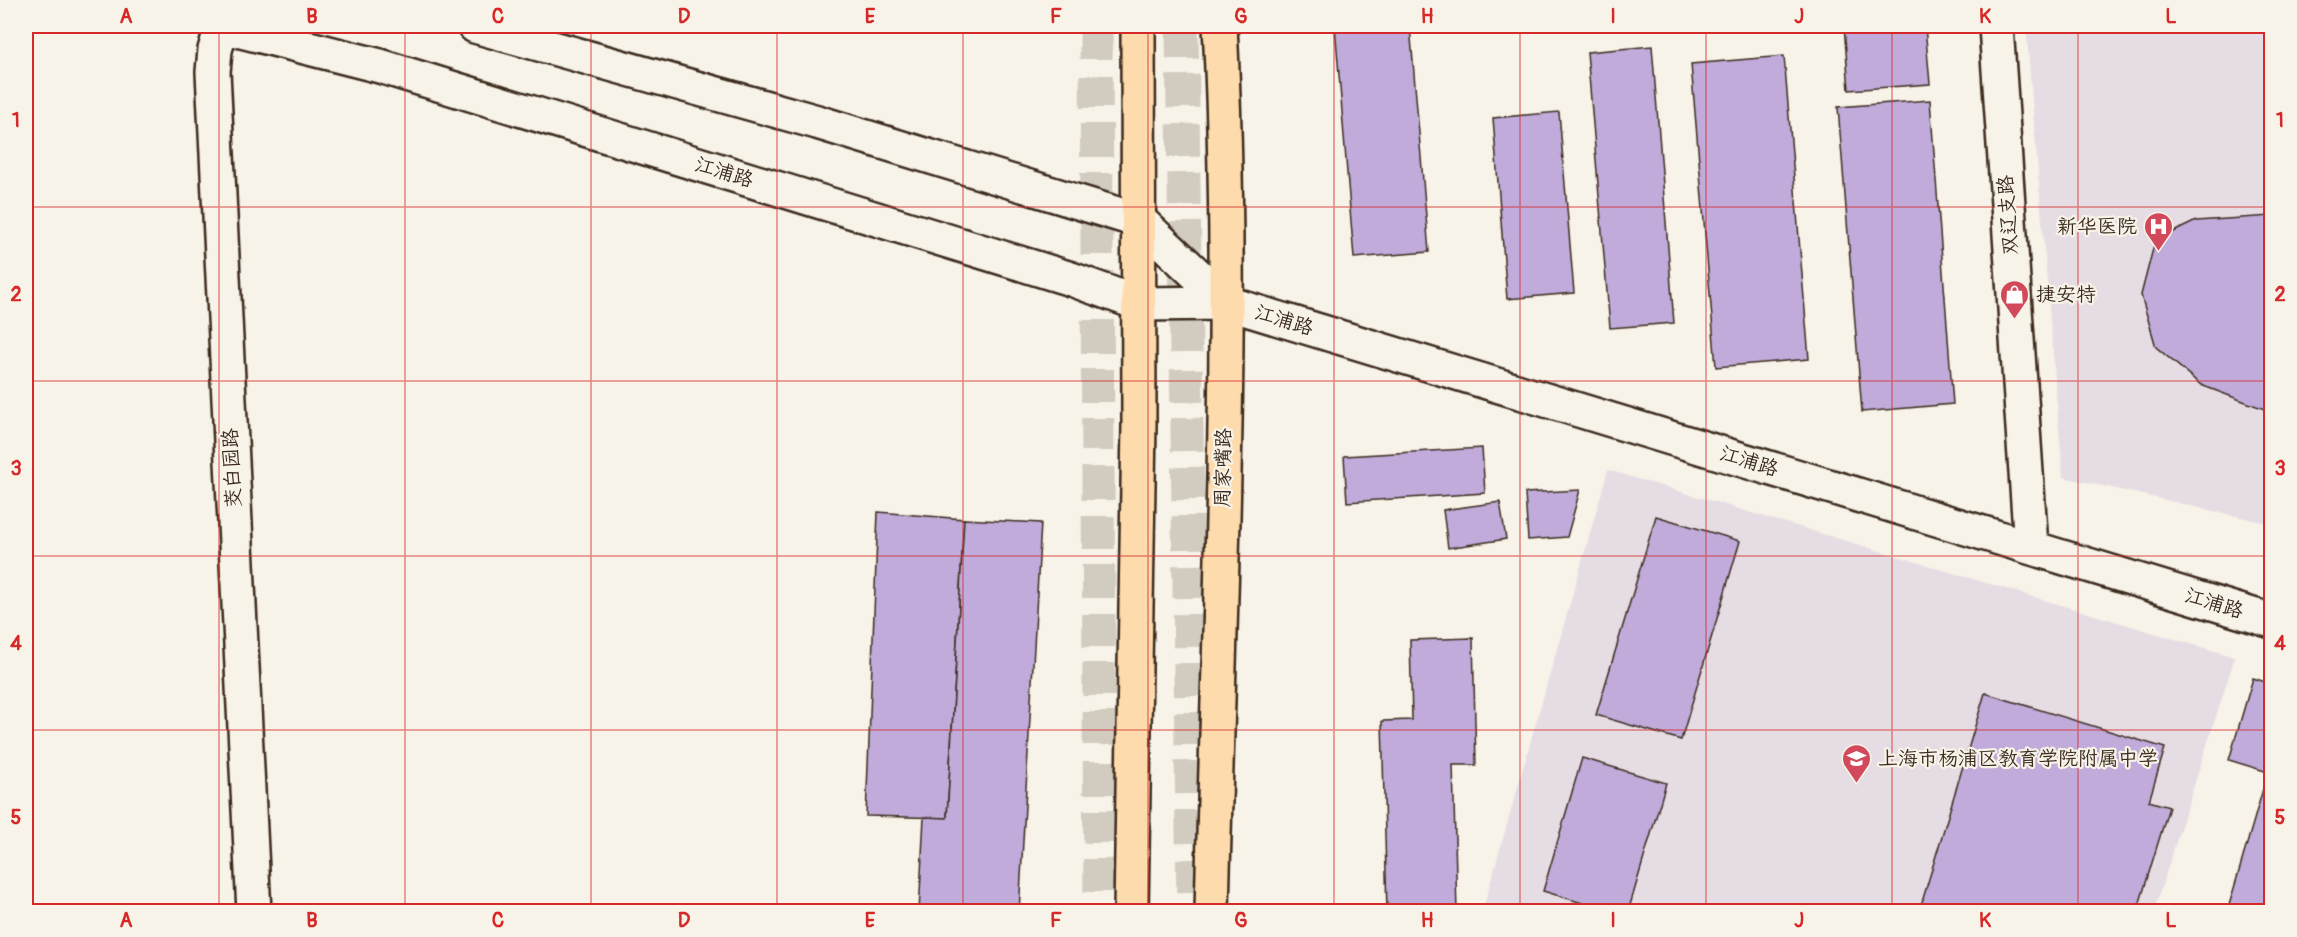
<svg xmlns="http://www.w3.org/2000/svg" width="2297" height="937" font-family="Pangolin,'LXGW WenKai TC',sans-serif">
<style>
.built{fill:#e6dde4}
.building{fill:#c0abda;stroke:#3b2a1e;stroke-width:1.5}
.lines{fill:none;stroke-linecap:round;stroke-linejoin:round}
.trunk-tunnel{stroke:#d1cbc0;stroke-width:33;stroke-dasharray:33 16;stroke-linecap:butt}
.minor-casing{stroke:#3b2a1e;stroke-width:38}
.secondary-casing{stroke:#3b2a1e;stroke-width:38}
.primary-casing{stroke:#3b2a1e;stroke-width:38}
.minor{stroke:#f7f3e8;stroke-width:33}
.secondary{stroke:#f7f3e8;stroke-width:33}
.primary{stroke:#fedbac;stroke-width:33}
.grid{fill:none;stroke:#d62828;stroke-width:1.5;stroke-opacity:0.55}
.labels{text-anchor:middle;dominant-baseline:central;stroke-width:4.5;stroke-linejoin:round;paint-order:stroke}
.street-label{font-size:20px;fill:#3b2a1e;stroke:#f7f3e8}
.poi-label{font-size:20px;fill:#3b2a1e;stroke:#f7f3e8;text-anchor:start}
.neatline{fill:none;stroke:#d62828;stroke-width:2}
.grid-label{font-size:20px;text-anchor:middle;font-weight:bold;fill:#d62828}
</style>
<rect width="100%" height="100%" fill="#f7f3e8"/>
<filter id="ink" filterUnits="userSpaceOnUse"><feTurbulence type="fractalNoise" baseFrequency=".0167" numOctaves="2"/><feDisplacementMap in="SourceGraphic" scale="12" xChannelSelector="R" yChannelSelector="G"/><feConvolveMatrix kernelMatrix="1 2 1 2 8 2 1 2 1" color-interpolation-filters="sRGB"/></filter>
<g filter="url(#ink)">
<!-- built -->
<g class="built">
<path d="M2026,26H2271V524L2063,477Z"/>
<path d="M1608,470L2235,657L2154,911L1482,912Z"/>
</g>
<!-- building -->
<g class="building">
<path d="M1335,26H1410L1429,252L1354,258Z"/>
<path d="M1844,26H1925L1930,84L1849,90Z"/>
<path d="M1652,46L1674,323L1610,328L1587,52Z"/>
<path d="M1784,56L1809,359L1716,367L1691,64Z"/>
<path d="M1930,100L1953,404L1862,412L1838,107Z"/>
<path d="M1559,112L1574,293L1507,299L1493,118Z"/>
<path d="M2272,216V412L2201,385L2156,347L2141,295L2155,241L2196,221Z"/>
<path d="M1482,448L1485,493L1347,502L1344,456Z"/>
<path d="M1580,490L1567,537L1528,540L1525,493Z"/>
<path d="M1500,502L1506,539L1448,548L1443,510Z"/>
<path d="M878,512L964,519L947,818L866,816Z"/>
<path d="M1656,516L1740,541L1681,740L1596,715Z"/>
<path d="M964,519L1041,523L1019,912H919L924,817L947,818Z"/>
<path d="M1473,638L1476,765H1453L1457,912H1387L1382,721L1412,720L1410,640Z"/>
<path d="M2253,678L2272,684V912H2227L2268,772L2229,760Z"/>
<path d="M1985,693L2165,748L2149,801L2169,807L2137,912H1919Z"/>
<path d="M1582,758L1666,783L1628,912H1612L1543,891Z"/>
</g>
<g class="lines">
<!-- trunk-tunnel -->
<g class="trunk-tunnel">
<path d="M1096,26L1100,912"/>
<path d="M1182,26L1193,912"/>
</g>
<defs>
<g id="minor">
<path d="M222,26L215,50L213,72L254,912"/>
<path d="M1996,26L2031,547"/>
</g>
<g id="secondary">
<path d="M222,26L380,66L1071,279L1140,304L1227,303L2272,621"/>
<path d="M475,26L817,122L1140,221L1227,303"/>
</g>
<g id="primary">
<path d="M1131,912L1139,424L1138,26"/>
<path d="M1212,912C1219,616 1235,320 1220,26"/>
</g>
</defs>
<!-- minor casing -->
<use href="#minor" class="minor-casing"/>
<!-- secondary casing -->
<use href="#secondary" class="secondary-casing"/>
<!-- primary casing -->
<use href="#primary" class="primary-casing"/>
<!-- minor -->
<use href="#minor" class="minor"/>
<!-- secondary -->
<use href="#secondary" class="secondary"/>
<!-- primary -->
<use href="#primary" class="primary"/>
</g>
</g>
<!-- grid -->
<path class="grid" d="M219,26V912M405,26V912M591,26V912M777,26V912M963,26V912M1148,26V912M1334,26V912M1520,26V912M1706,26V912M1892,26V912M2078,26V912M26,207H2272M26,381H2272M26,556H2272M26,730H2272"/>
<!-- icons -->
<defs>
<symbol id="hospital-pin" viewBox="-11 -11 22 30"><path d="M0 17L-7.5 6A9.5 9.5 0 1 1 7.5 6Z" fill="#d1495b" stroke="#f7f3e8"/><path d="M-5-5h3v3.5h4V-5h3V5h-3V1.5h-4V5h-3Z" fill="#fff"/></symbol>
<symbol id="shop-pin" viewBox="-11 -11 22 30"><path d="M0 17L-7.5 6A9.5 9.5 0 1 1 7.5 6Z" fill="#d1495b" stroke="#f7f3e8"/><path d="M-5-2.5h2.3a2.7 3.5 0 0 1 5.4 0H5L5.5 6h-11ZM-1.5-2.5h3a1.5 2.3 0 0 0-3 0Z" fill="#fff"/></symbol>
<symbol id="school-pin" viewBox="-11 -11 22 30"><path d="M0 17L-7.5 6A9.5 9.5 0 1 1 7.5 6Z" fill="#d1495b" stroke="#f7f3e8"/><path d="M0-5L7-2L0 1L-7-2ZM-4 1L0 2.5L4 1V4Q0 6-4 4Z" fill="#fff"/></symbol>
</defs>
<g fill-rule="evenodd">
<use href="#hospital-pin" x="2142" y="210" width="33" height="45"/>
<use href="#shop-pin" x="1998" y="278" width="33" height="45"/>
<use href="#school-pin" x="1840" y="742" width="33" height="45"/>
</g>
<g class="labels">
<!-- street labels -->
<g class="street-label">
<text transform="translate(724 172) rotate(17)">江浦路</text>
<text transform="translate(2008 215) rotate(-94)">双辽支路</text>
<text transform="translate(1284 320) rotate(17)">江浦路</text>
<text transform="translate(1749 461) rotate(17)">江浦路</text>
<text transform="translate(232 468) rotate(-93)">茭白园路</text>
<text transform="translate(1223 468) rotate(-89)">周家嘴路</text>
<text transform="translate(2214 603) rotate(17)">江浦路</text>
</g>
<!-- poi labels -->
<g class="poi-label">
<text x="2137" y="226" text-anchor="end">新华医院</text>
<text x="2036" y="294">捷安特</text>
<text x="1878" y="758">上海市杨浦区教育学院附属中学</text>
</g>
</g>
<!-- margin -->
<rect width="2297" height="937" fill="none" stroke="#f7f3e8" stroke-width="66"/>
<rect x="33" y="33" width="2231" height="871" class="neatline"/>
<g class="grid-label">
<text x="126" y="23">A</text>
<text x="312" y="23">B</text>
<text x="498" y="23">C</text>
<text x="684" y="23">D</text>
<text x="870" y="23">E</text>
<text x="1056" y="23">F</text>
<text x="1241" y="23">G</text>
<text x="1427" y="23">H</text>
<text x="1613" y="23">I</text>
<text x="1799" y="23">J</text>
<text x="1985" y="23">K</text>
<text x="2171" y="23">L</text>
<text x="16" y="127">1</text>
<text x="2280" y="127">1</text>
<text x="16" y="301">2</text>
<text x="2280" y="301">2</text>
<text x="16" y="475">3</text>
<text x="2280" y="475">3</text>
<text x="16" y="650">4</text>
<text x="2280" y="650">4</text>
<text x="16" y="824">5</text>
<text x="2280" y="824">5</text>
<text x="126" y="927">A</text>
<text x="312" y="927">B</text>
<text x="498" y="927">C</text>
<text x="684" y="927">D</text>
<text x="870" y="927">E</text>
<text x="1056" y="927">F</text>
<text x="1241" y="927">G</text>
<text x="1427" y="927">H</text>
<text x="1613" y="927">I</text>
<text x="1799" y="927">J</text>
<text x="1985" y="927">K</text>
<text x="2171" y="927">L</text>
</g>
</svg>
